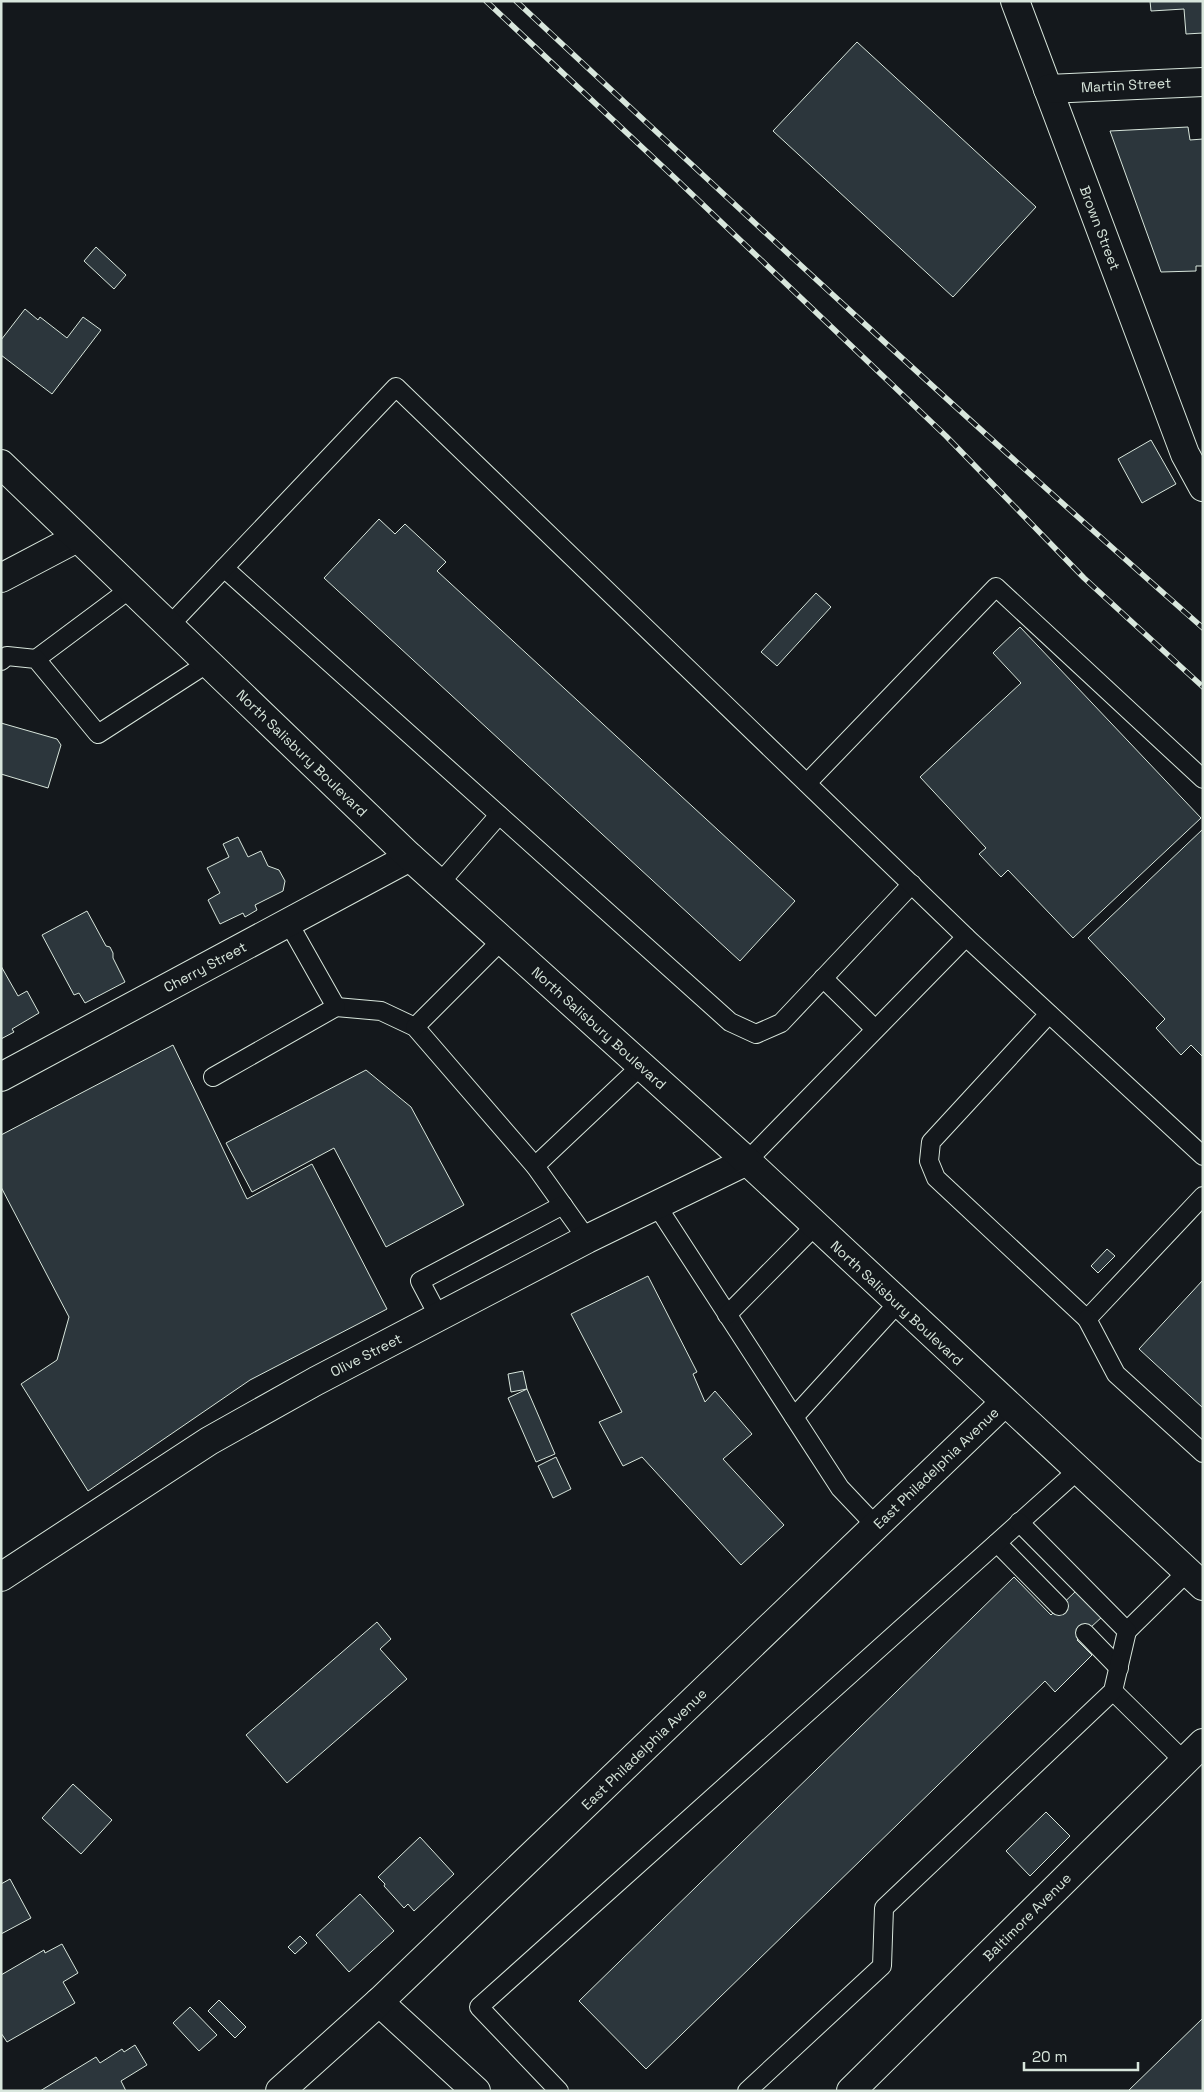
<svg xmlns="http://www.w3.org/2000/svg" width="1204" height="2092" font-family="'Space Grotesk',sans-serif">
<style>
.building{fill:#2c363c;stroke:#d8e6dc}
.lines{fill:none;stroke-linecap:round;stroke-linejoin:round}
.service-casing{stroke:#d8e6dc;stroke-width:20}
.minor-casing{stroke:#d8e6dc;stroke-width:30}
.primary-casing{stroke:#d8e6dc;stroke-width:30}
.service{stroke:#14181c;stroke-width:18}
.minor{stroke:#14181c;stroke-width:28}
.primary{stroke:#14181c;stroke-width:28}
.rail-casing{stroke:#d8e6dc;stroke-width:5.5}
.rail{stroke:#14181c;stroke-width:4;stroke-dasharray:11;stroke-linecap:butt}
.labels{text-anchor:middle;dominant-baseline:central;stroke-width:4;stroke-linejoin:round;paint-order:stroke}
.street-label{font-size:14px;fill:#d8e6dc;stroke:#14181c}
</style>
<rect width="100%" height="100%" fill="#14181c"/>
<!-- building -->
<g class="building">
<path d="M1150,1H1203V33L1186,34L1184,9L1151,11Z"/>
<path d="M857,42L1036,207L953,297L773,131Z"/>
<path d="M1188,127L1190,140L1203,139V266H1196V271L1161,272L1110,131Z"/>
<path d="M96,247L126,275L114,289L84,261Z"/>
<path d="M25,309L38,320L40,317L67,338L83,317L101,330L52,394L1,355V340Z"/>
<path d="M1151,440L1176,484L1142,503L1118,459Z"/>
<path d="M379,519L395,534L405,524L446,562L437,571L795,901L740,961L324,578Z"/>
<path d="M816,593L831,607L777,666L761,652Z"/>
<path d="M1020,627L1201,818L1073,938L1008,870L1001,877L979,854L986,848L920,777L1021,683L993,653Z"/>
<path d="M1,723L57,739L61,745L48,788L1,774Z"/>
<path d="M1203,829V1057L1191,1045L1181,1055L1156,1028L1165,1019L1088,938Z"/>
<path d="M238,837L248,857L261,851L268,866L279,870L285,881L283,891L255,905L257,910L245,917L243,913L220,924L208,900L220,893L207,868L229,857L223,844Z"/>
<path d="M87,911L106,946L110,947L113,953V958L125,982L85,1003L79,993L74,995L42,935Z"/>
<path d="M1,966L18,996L27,991L39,1013L12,1029L14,1032L1,1039Z"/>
<path d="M173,1045L247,1199L312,1164L387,1309L250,1380L88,1491L21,1384L57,1360L69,1317L1,1187V1135Z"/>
<path d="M366,1070L411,1107L464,1205L386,1247L334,1148L252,1192L226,1143Z"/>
<path d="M1107,1249L1115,1256L1098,1273L1091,1266Z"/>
<path d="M648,1276L697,1372L693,1374L705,1402L715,1391L752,1434L723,1459L784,1525L741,1565L642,1457L623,1466L599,1422L622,1412L571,1314Z"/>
<path d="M1203,1280V1408L1139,1349Z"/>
<path d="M523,1371L527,1389L511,1392L508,1374Z"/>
<path d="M527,1389L555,1454L536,1462L508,1398Z"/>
<path d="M556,1457L571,1489L553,1498L538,1466Z"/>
<path d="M1014,1577L1051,1615L1077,1590L1103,1616L1077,1640L1092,1655L1055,1692L1045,1681L646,2069L579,2001Z"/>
<path d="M377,1622L391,1639L380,1649L407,1679L287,1783L246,1735Z"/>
<path d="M73,1784L112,1820L81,1854L42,1818Z"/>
<path d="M1046,1812L1070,1836L1030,1876L1006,1851Z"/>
<path d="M420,1837L454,1874L414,1911L408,1904L404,1908L384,1886L385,1884L378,1877Z"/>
<path d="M10,1879L31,1918L1,1934V1884Z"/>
<path d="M360,1894L394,1931L349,1972L316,1935Z"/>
<path d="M300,1936L307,1943L295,1954L288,1947Z"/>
<path d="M62,1944L78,1973L63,1982L75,2003L7,2042L1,2033V1975L44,1950L45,1953Z"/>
<path d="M219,2000L246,2027L235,2038L208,2011Z"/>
<path d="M190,2007L217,2035L199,2051L173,2023Z"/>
<path d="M1203,2018V2091H1128Z"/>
<path d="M135,2045L147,2065L121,2081L126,2091H40L96,2057L100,2063L122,2049L124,2052Z"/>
</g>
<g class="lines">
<defs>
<g id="service">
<path d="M224,568L730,1022L756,1034L781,1023L912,884"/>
<path d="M169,626L396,387L966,937L747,1161"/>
<path d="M36,659L130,589"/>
<path d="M1,661L7,656L36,659L98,734L208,663"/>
<path d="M807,783L996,587L1203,779"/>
<path d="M439,884L499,815"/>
<path d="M966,937L1203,1156"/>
<path d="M823,978L875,1029"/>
<path d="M336,1007L381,1011L415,1027L535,1166L587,1239"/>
<path d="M1049,1014L931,1142L929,1161L936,1178L1087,1319L1203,1196"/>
<path d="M415,1027L502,940"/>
<path d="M213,1077L336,1007L288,922"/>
<path d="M535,1166L641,1066"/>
<path d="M657,1206L840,1488L876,1526"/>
<path d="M727,1315L815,1226"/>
<path d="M439,1317L420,1281L563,1205"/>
<path d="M1087,1319L1116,1374L1203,1453"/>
<path d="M794,1417L898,1303"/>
<path d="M997,1543L1059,1606"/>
<path d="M1127,1631L1187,1572"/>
<path d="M1085,1633L1119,1668"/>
<path d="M1113,1691L1184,1761"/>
<path d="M559,2091L479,2007L1077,1471"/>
<path d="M747,2091L882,1966L884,1908L1113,1691L1127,1631L1019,1522"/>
</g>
<g id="minor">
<path d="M1015,1L1185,454L1203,487"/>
<path d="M1048,89L1203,82"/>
<path d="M1,578L77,538"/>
<path d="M1,1077L410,857"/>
<path d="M1,1577L209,1441L316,1381L587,1239L747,1161"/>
<path d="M379,2002L476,2091"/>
<path d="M280,2091L379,2002L1004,1403"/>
<path d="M851,2091L1203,1743"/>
</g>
<path id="primary" d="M1,464L410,857L747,1161L1203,1586"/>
</defs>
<!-- service casing -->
<use href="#service" class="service-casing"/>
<!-- minor casing -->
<use href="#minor" class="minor-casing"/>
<!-- primary casing -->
<use href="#primary" class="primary-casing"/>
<!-- service -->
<use href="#service" class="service"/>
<!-- minor -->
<use href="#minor" class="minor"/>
<!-- primary -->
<use href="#primary" class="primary"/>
<defs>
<g id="rail">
<path d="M486,1L676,179L946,436L1084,578L1203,687"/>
<path d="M516,1C743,213 970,423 1203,628"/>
</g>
</defs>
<!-- rail casing -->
<use href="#rail" class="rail-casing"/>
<!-- rail -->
<use href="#rail" class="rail"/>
</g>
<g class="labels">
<!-- street labels -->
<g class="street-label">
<text transform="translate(1126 85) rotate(-3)">Martin Street</text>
<text transform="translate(1100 228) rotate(69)">Brown Street</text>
<text transform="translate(302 753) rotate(44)">North Salisbury Boulevard</text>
<text transform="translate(205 967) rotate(-28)">Cherry Street</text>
<text transform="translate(599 1028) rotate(42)">North Salisbury Boulevard</text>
<text transform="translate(897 1303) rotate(43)">North Salisbury Boulevard</text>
<text transform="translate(366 1355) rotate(-27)">Olive Street</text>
<text transform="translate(936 1468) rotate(-44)">East Philadelphia Avenue</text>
<text transform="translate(644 1749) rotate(-44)">East Philadelphia Avenue</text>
<text transform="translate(1027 1917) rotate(-45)">Baltimore Avenue</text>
</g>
</g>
<!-- border -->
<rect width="1204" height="2092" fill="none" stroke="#d8e6dc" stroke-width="5"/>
<!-- scale -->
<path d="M1024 2062v8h114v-8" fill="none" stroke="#d8e6dc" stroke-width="2.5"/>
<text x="1032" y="2062" font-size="15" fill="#d8e6dc" stroke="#14181c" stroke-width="4" paint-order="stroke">20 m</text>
</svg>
